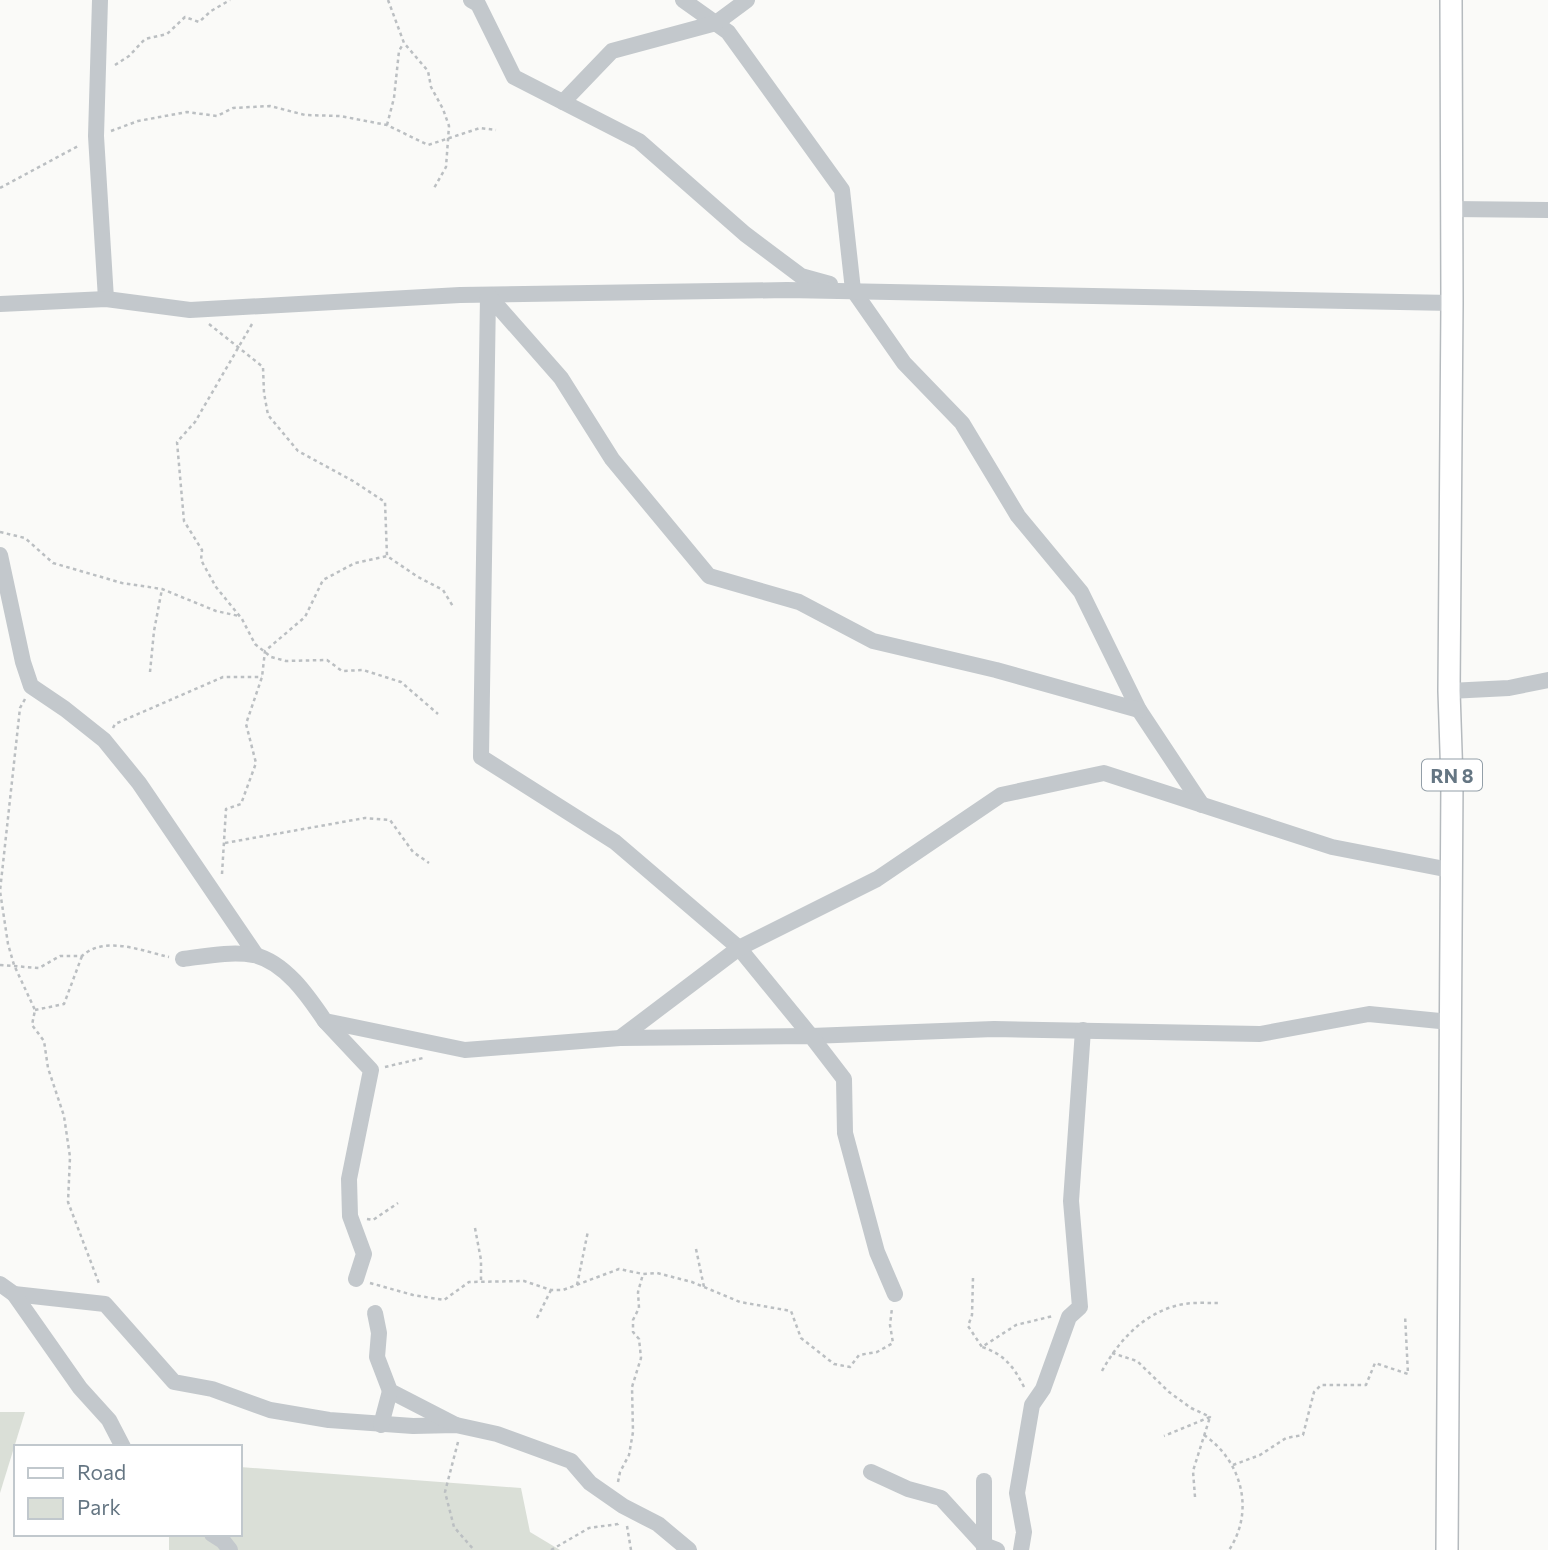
<svg xmlns="http://www.w3.org/2000/svg" width="1548" height="1550" font-family="Commissioner,sans-serif">
<style>
.green{fill:#dadfd7}
.lines{fill:none;stroke-linecap:round;stroke-linejoin:round}
.major-casing{stroke:#b5babe;stroke-width:24}
.path{stroke:#bbbfc2;stroke-width:2.5;stroke-dasharray:3.5 3.5;stroke-linecap:butt}
.minor{stroke:#c3c8cc;stroke-width:16}
.major{stroke:#fff;stroke-width:21}
.labels{text-anchor:middle;dominant-baseline:central;stroke-width:7;stroke-linejoin:round;paint-order:stroke}
.shield{fill:#fff;stroke:#939fa8;stroke-width:2}
.shield-label{font-size:19px;font-weight:bold;fill:#657683}
</style>
<rect width="100%" height="100%" fill="#fafaf8"/>
<!-- green -->
<g class="green">
<path d="M0,1412H25L0,1493Z"/>
<path d="M240,1467L521,1488L530,1532L560,1550H169V1534H240Z"/>
</g>
<g class="lines">
<defs>
<path id="major" d="M1447,1550L1452,781L1449,691L1452,303L1451,0"/>
</defs>
<!-- major casing -->
<use href="#major" class="major-casing"/>
<!-- path -->
<g class="path">
<path d="M388,0L404,43L428,71L431,87L443,109L449,126L446,167L433,190"/>
<path d="M115,65L129,56L145,39L167,34L185,17L199,22L211,11L230,0"/>
<path d="M387,125L394,98L399,51L403,44"/>
<path d="M111,131L138,121L187,112L217,116L233,108L270,106L305,115L340,116L387,125L428,145L480,128L496,130"/>
<path d="M0,188L80,145"/>
<path d="M209,324L263,367L264,393L268,415L298,451L353,481L385,502L387,556L418,577L443,590L454,608"/>
<path d="M252,324L195,422L177,442L184,521L202,550L201,560L216,587L242,619L255,644L271,657L286,661L327,660L342,671L363,670L401,682L438,714"/>
<path d="M0,532L25,538L53,563L122,583L162,589L216,611L239,616"/>
<path d="M150,672L154,631L162,589"/>
<path d="M25,699L20,708L0,891L8,944L14,965L35,1010L32,1025L44,1041L48,1068L64,1116L70,1157L68,1202L100,1286"/>
<path d="M113,728L115,724L223,677H262"/>
<path d="M225,843L365,818L390,820L413,852L429,863"/>
<path d="M222,874L226,809L241,804L256,763L246,724L262,677L265,651L305,617L323,580L355,563L387,556"/>
<path d="M0,965L39,968L60,956H82C105,935 142,951 169,957"/>
<path d="M35,1010L64,1004L82,956"/>
<path d="M385,1067L423,1058"/>
<path d="M367,1219L373,1220L398,1203"/>
<path d="M475,1228L481,1260V1280"/>
<path d="M696,1249L704,1287"/>
<path d="M973,1278L972,1315L968,1326L982,1347"/>
<path d="M370,1283L413,1295L444,1300L469,1282L524,1281L551,1290H563L619,1269L643,1274L657,1273L692,1282L740,1302L791,1311L801,1338L834,1364L850,1367L859,1355L877,1352L893,1343L890,1325L892,1308"/>
<path d="M577,1285L588,1231"/>
<path d="M537,1318L551,1290"/>
<path d="M1112,1353L1137,1361L1169,1392L1191,1408L1210,1417L1164,1436"/>
<path d="M1102,1371C1119,1340 1144,1313 1179,1305C1192,1302 1206,1303 1218,1303"/>
<path d="M1024,1387C1014,1367 1004,1354 982,1347L1016,1325L1053,1316"/>
<path d="M1204,1435C1242,1461 1255,1511 1229,1550"/>
<path d="M458,1442L445,1492L454,1527L474,1550"/>
<path d="M1233,1465L1260,1455L1286,1438L1303,1435L1314,1392L1321,1385H1366L1375,1363L1408,1374L1405,1315"/>
<path d="M618,1482L620,1472L629,1455L633,1432L632,1387L641,1358L639,1339L633,1332V1320L639,1308L638,1292L643,1274"/>
<path d="M1195,1497L1193,1471L1210,1417"/>
<path d="M627,1526L631,1550"/>
<path d="M551,1550L589,1528L618,1524L620,1521"/>
</g>
<!-- minor -->
<g class="minor">
<path d="M100,0L96,136L106,299"/>
<path d="M471,0L478,4L514,77L639,141L745,234L801,276L830,284"/>
<path d="M683,0L728,32L842,190L853,290L904,363L962,423L1018,516L1081,592L1139,710L1202,805"/>
<path d="M563,102L612,51L716,23L747,0"/>
<path d="M1451,209L1548,210"/>
<path d="M0,304L106,299L190,310L460,295L787,290L1452,303"/>
<path d="M0,555L23,662L31,686L65,709L104,740L139,783L256,955"/>
<path d="M1449,691L1509,688L1548,680"/>
<path d="M1139,710L996,670L873,641L799,602L709,576L612,459L561,378L488,295L481,757L615,842L739,948L811,1036L994,1029L1260,1034L1369,1014L1450,1022"/>
<path d="M183,959C206,956 231,951 254,955C285,962 308,996 325,1021L465,1050L620,1038L739,948L877,879L1001,795L1104,773L1332,847L1450,870"/>
<path d="M325,1021L371,1070L349,1179L350,1216L364,1254L356,1279"/>
<path d="M620,1038L811,1036L844,1079L845,1133L877,1252L895,1294"/>
<path d="M0,1284L14,1294L105,1304L174,1382L212,1389L270,1410L329,1420L413,1426L456,1425L497,1434L571,1461L590,1483L623,1506L658,1524L689,1550"/>
<path d="M14,1294L80,1388L109,1420L123,1447"/>
<path d="M375,1313L379,1333L377,1357L390,1391L456,1425"/>
<path d="M381,1425L390,1391"/>
<path d="M871,1472L908,1489L941,1498L984,1545L997,1550"/>
<path d="M212,1534L223,1541L230,1550"/>
<path d="M984,1548V1481"/>
<path d="M1021,1550L1024,1532L1017,1493L1032,1405L1043,1389L1069,1317L1080,1307L1071,1201L1083,1030"/>
</g>
<!-- major -->
<use href="#major" class="major"/>
</g>
<g class="labels">
<!-- shield labels -->
<rect class="shield" x="1422" y="759.5" width="60" height="31" rx="5"/>
<g class="shield-label">
<text x="1452" y="775">RN 8</text>
</g>
</g>
<!-- legend -->
<rect x="14" y="1445" width="228" height="91" fill="#ffffff" stroke="#c1c8cd" stroke-width="2"/>
<rect x="28" y="1468" width="35" height="10" fill="#ffffff" stroke="#c1c8cd" stroke-width="2"/>
<text x="77" y="1480" font-size="21" fill="#657683">Road</text>
<rect x="28" y="1498" width="35" height="21" fill="#dadfd7" stroke="#c1c8cd" stroke-width="2"/>
<text x="77" y="1515" font-size="21" fill="#657683">Park</text>
</svg>
